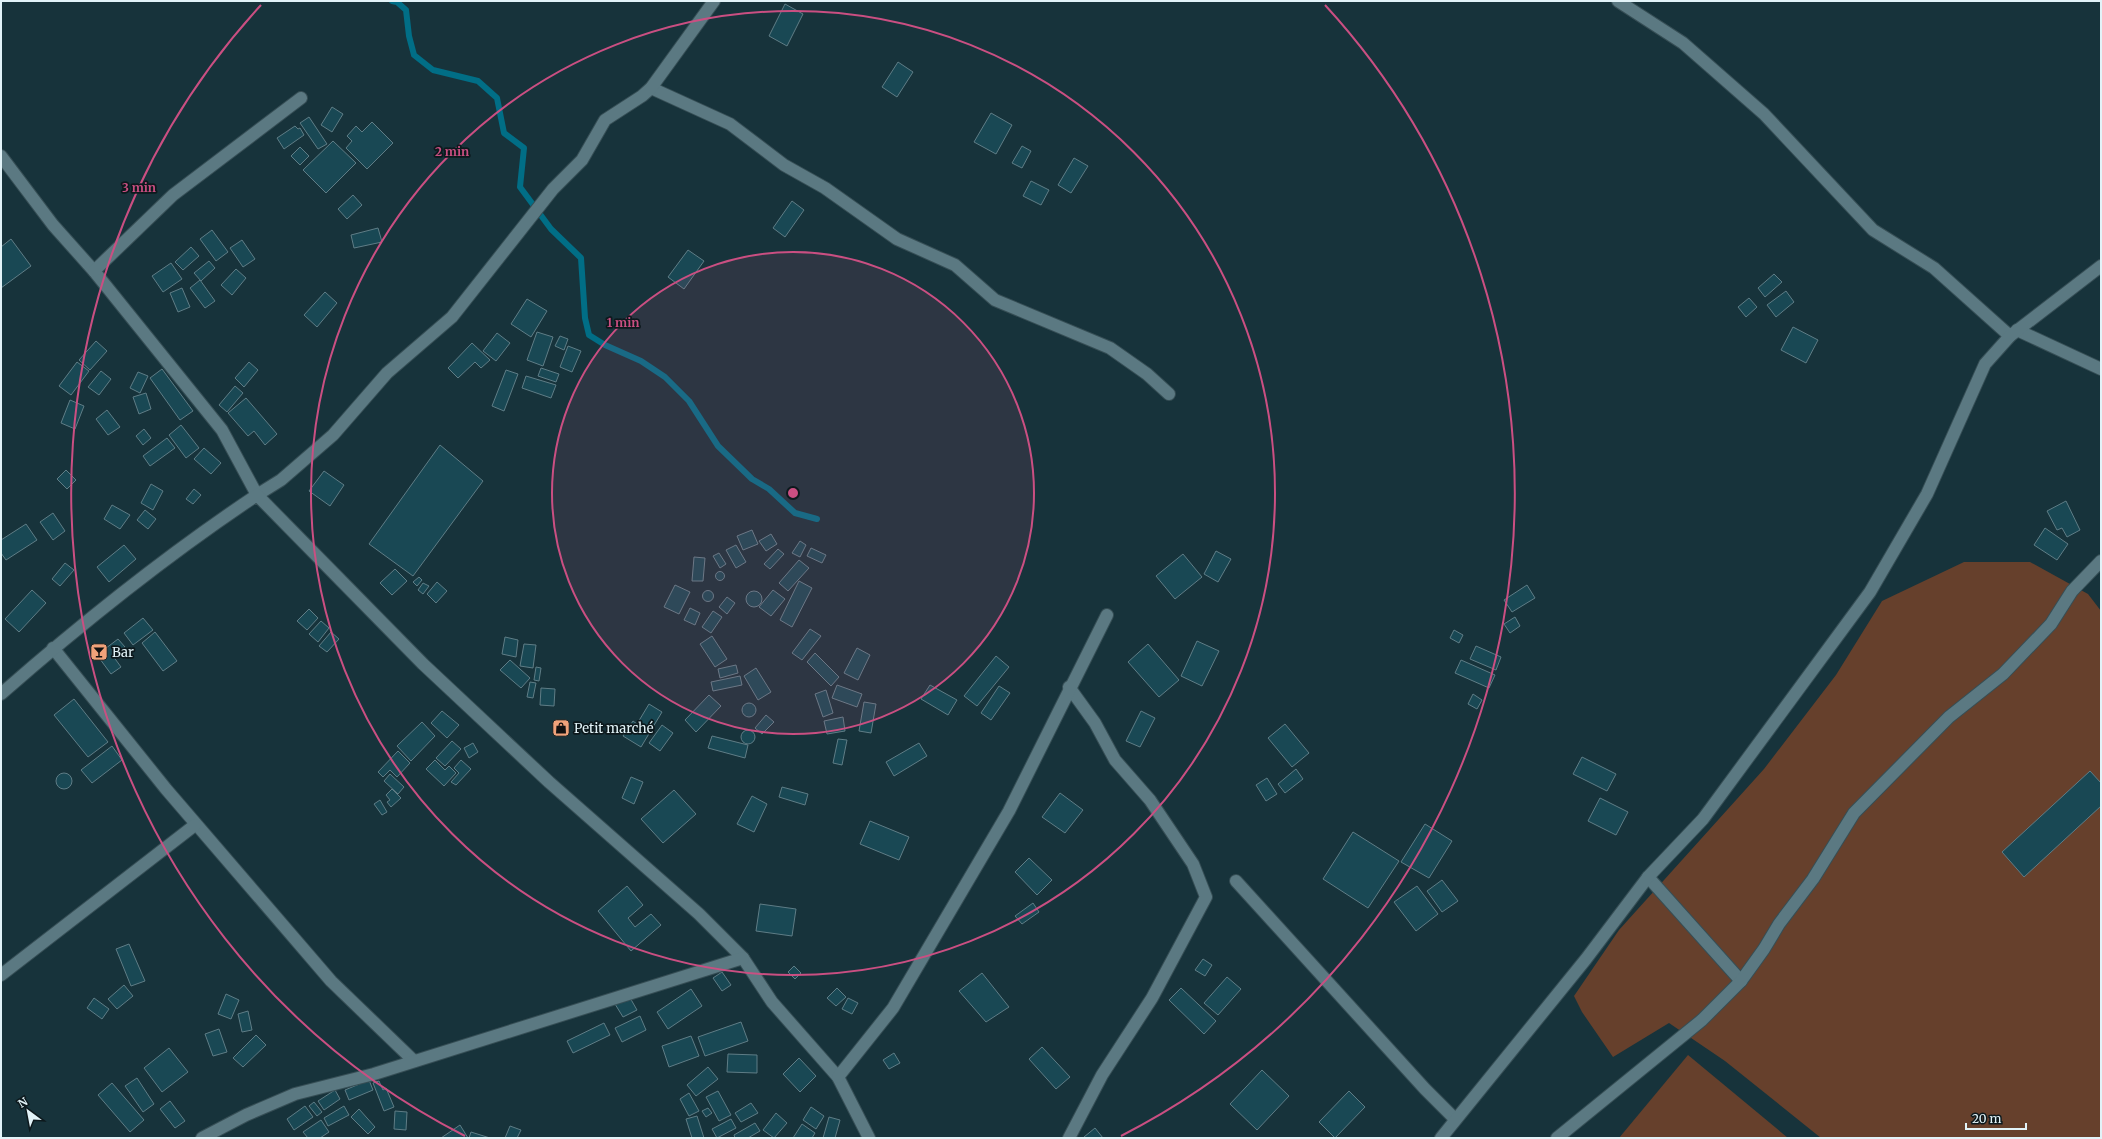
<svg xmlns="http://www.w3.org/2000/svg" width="2102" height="1139" font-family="Merriweather,serif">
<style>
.green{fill:#66402c}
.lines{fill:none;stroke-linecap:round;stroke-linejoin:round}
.stream{stroke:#016e86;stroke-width:6}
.building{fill:#194854;stroke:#5f7d86}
.street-casing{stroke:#364e55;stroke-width:14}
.street{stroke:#5b7982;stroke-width:12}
.ring{fill:none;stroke:#ca4f82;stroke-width:2}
.labels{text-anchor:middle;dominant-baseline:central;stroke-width:3.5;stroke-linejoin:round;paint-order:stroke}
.poi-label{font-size:13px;fill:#e2f3f8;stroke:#0d191d;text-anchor:start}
.centre{fill:#ca4f82;stroke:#0d191d;stroke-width:2}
.ring-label{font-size:12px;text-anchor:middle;font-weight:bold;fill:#ca4f82;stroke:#0d191d;stroke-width:3.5;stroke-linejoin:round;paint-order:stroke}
</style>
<rect width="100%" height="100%" fill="#17333b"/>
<!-- green -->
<g class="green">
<path d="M1964,562H2030L2088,594L2101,611V1138H1821L1725,1061L1669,1023L1613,1057L1582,1012L1574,996L1619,930L1764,769L1836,675L1882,601Z"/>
<path d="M1688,1055L1788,1138H1619Z"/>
</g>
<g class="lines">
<!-- stream -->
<path class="stream" d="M392,1L397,2L406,10L409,36L414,55L433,70L478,81L497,98L504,133L524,148L520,187L551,229L581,258L585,318L589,335L605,345L641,361L665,377L689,401L718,446L752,479L769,489L795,513L817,519"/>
</g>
<!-- building -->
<g class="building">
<path d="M785,4L803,14L787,46L769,36Z"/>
<path d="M898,62L913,72L897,97L882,87Z"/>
<path d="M332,107L343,114L332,132L321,125Z"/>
<path d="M991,113L1012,125L996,154L974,142Z"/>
<path d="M309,117L327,144L318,149L300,123Z"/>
<path d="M372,122L393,143L367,169L346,148L352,141L347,136L356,126L362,132Z"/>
<path d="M295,126L298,129L300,128L304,135L284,149L277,138Z"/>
<path d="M333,141L356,163L326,193L303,170Z"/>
<path d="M1022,146L1031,151L1022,168L1012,163Z"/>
<path d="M300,147L309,156L300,165L291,156Z"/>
<path d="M1074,158L1088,166L1071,193L1058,185Z"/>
<path d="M1031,181L1049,190L1041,205L1023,196Z"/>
<path d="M353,195L362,205L347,219L338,209Z"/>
<path d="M792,201L804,210L785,237L773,228Z"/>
<path d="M378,228L382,242L354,248L351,235Z"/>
<path d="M212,230L228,252L216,261L200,239Z"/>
<path d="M11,239L31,266L1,288V247Z"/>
<path d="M242,240L255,259L243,267L230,248Z"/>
<path d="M191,247L199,256L183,270L175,262Z"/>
<path d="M688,250L704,261L684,289L668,277Z"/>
<path d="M209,261L215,268L201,281L194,273Z"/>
<path d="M171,263L182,279L163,292L152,276Z"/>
<path d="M236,269L246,278L232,295L221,285Z"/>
<path d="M1774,274L1782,282L1765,297L1758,288Z"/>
<path d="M200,280L215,301L205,308L190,288Z"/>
<path d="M182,288L190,307L178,312L170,293Z"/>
<path d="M1786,291L1794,302L1776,317L1767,305Z"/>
<path d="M325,292L337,303L317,327L304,315Z"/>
<path d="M1749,298L1757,307L1746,317L1738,307Z"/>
<path d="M527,299L547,311L531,337L511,324Z"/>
<path d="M1793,327L1818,340L1806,363L1781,350Z"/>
<path d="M537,332L553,337L543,366L527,360Z"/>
<path d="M497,333L510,343L496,361L483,351Z"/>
<path d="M560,336L568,339L564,350L555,346Z"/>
<path d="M96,341L107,351L90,370L79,360Z"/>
<path d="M472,343L490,360L481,368L475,362L458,378L448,368Z"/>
<path d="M568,346L581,351L572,372L560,367Z"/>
<path d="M77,362L89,371L71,395L59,386Z"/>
<path d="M249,362L258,370L244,387L235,378Z"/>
<path d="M541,368L559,374L556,382L538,376Z"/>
<path d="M162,369L193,411L180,420L150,378Z"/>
<path d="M506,370L518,374L504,411L492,406Z"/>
<path d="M101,371L111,379L99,395L88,387Z"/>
<path d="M138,372L148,376L140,393L130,388Z"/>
<path d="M526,376L556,385L551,398L522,388Z"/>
<path d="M235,386L243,393L227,412L219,405Z"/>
<path d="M146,393L151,409L139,414L133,397Z"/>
<path d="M246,398L277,434L265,445L254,431L248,436L228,413Z"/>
<path d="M70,400L84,406L75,429L61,423Z"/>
<path d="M107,410L120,427L108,435L96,419Z"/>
<path d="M181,425L199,448L186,458L169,435Z"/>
<path d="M144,429L151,438L143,445L136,436Z"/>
<path d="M167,438L175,448L150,466L143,456Z"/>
<path d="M440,445L483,481L413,576L369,544Z"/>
<path d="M204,448L221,463L211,474L194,459Z"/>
<path d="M66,470L76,480L67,489L57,479Z"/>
<path d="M324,471L344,485L330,506L309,491Z"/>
<path d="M151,484L163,491L153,510L141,503Z"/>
<path d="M194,489L201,495L193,504L186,499Z"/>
<path d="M2066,501L2080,530L2067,537L2062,528L2057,530L2047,511Z"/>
<path d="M112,505L130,515L120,529L104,519Z"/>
<path d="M145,510L156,519L148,529L137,520Z"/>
<path d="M53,513L65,531L53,540L40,522Z"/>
<path d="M26,524L37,540L6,560L1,553V540Z"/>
<path d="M2045,528L2068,544L2057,560L2034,545Z"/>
<path d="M752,530L758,544L743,550L737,536Z"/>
<path d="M771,534L777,544L766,551L759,541Z"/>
<path d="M800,541L806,545L800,557L792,553Z"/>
<path d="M124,545L136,559L109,582L97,567Z"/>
<path d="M736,545L746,562L736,568L726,550Z"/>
<path d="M811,548L826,555L822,563L807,556Z"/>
<path d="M778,549L784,554L770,569L764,564Z"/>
<path d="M1216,551L1231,559L1218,582L1204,574Z"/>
<path d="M719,553L726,564L720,568L713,556Z"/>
<path d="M1183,554L1202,577L1175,599L1156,576Z"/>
<path d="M694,557L705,558L703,581H692Z"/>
<path d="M799,560L809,568L788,591L779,583Z"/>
<path d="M65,563L74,570L60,586L52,579Z"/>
<path d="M395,569L407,581L392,595L380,583Z"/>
<circle cx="720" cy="576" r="4.5"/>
<path d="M419,577L422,580L417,586L413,582Z"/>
<path d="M799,581L812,588L792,627L780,620Z"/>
<path d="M437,582L447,591L436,603L427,594Z"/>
<path d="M423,583L429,586L423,594L418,590Z"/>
<path d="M675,585L690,592L679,614L664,607Z"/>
<path d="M1527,585L1535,598L1512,612L1504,600Z"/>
<path d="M32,590L46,603L19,632L5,619Z"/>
<path d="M773,590L785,599L771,616L759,607Z"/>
<circle cx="708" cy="596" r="5.5"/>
<circle cx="754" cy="599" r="8"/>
<path d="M727,597L735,603L727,614L719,607Z"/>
<path d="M690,608L700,613L695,625L684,620Z"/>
<path d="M309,609L318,618L307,630L297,621Z"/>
<path d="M713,611L722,617L711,633L702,627Z"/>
<path d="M1515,617L1520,626L1510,633L1504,624Z"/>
<path d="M143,618L153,630L133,645L124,633Z"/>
<path d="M321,621L329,628L318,642L309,634Z"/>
<path d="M810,629L821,636L802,660L792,653Z"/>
<path d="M1454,630L1463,635L1459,643L1450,638Z"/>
<path d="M155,632L177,661L163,671L142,643Z"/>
<path d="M331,632L339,639L327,652L319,646Z"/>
<path d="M712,636L727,659L715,667L700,644Z"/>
<path d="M505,637L518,640L516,657L502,654Z"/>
<path d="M118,639L125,647L113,656L121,667L111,674L97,655Z"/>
<path d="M1197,641L1219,651L1202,686L1181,676Z"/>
<path d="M524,644L536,645L533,668L520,666Z"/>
<path d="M1148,644L1179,680L1159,697L1128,662Z"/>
<path d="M1476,646L1501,657L1496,670L1470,659Z"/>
<path d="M857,648L870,655L858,680L844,673Z"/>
<path d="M815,653L839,677L831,686L807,662Z"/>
<path d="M996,656L1009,667L977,706L964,696Z"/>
<path d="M510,660L530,678L521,688L500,670Z"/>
<path d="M1461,660L1495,675L1489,688L1455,673Z"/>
<path d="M736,665L738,673L720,678L718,669Z"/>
<path d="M536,667L541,668L539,681L534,680Z"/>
<path d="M756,668L771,692L758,700L744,676Z"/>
<path d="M740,676L742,685L713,691L711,682Z"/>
<path d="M530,682L536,683L533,698L527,697Z"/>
<path d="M837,685L862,694L857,707L832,698Z"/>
<path d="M930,685L957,700L948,715L921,699Z"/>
<path d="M999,686L1010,693L991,720L981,713Z"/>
<path d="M541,688L555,689L554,706L540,705Z"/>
<path d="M826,690L833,713L823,717L815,694Z"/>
<path d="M1473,694L1482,700L1477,709L1468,704Z"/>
<path d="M709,695L721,706L696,732L685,720Z"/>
<path d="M74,699L108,742L88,757L54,715Z"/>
<path d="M864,702L876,704L871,733L859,731Z"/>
<circle cx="749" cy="710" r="7"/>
<path d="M649,704L662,712L641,747L623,736L633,721L637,724Z"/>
<path d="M442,711L459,725L447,738L431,723Z"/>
<path d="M1141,711L1155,718L1140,747L1126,741Z"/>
<path d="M766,715L774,722L762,734L755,728Z"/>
<path d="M843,717L845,731L827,734L824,721Z"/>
<path d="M422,722L435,736L411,761L397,746Z"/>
<path d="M1285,724L1309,753L1292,767L1268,738Z"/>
<path d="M662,725L673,733L660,751L649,743Z"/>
<circle cx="748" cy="737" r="7"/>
<path d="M712,736L748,745L745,758L708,748Z"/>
<path d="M838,739L847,740L842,765L833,763Z"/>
<path d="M452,741L461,749L445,766L436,758Z"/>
<path d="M473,743L478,752L469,758L464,748Z"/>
<path d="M919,743L927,756L894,776L886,762Z"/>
<path d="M112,746L122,760L92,783L81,770Z"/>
<path d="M398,751L410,763L397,777L390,770L383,777L378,772Z"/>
<path d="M1582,757L1616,774L1607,791L1573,774Z"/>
<path d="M435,760L445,770L449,766L456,773L444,786L426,769Z"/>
<path d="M461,760L471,769L456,785L451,782L459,773L454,768Z"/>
<path d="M1296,769L1303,779L1285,793L1278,784Z"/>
<path d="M2090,771L2101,783V806L2024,877L2002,852Z"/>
<circle cx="64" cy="781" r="8"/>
<path d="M390,774L404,787L398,794L384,781Z"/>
<path d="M631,777L643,782L634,804L622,798Z"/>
<path d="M1267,778L1277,794L1266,801L1256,785Z"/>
<path d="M782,787L808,794L805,805L779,797Z"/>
<path d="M392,789L401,798L391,807L387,802L390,800L386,795Z"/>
<path d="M674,790L696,814L663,843L641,819Z"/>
<path d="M1060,793L1083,810L1065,833L1042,817Z"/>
<path d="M752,796L767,804L754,832L737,824Z"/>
<path d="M1600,798L1628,812L1616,835L1588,821Z"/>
<path d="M380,800L387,812L382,815L374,804Z"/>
<path d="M870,821L909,837L899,860L860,844Z"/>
<path d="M1425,824L1452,841L1429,878L1401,862Z"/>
<path d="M1353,832L1399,861L1368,908L1323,879Z"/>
<path d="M1029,858L1052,880L1037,895L1015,872Z"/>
<path d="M1442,880L1458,901L1442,912L1427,891Z"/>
<path d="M627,886L643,905L628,918L635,927L651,914L661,925L631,951L598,911Z"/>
<path d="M1417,886L1438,914L1416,931L1394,902Z"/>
<path d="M1033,903L1039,912L1022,924L1015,916Z"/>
<path d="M760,904L796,909L792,936L756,931Z"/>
<path d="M129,944L145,981L131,986L116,949Z"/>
<path d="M1203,959L1212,965L1205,976L1195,970Z"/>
<path d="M794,966L801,973L795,979L788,972Z"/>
<path d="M722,972L731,985L722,991L713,978Z"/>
<path d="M982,973L1009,1007L986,1022L959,991Z"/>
<path d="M1227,977L1241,989L1218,1015L1204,1003Z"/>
<path d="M124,985L133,996L117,1009L108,999Z"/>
<path d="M837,988L846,997L836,1006L827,998Z"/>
<path d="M1181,988L1216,1021L1204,1034L1169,1000Z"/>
<path d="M691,989L702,1006L668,1029L657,1012Z"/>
<path d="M226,994L239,1000L231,1019L218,1014Z"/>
<path d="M629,996L637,1010L623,1017L615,1004Z"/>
<path d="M94,998L109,1009L102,1019L87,1008Z"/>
<path d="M848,998L858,1003L852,1014L842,1009Z"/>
<path d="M248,1011L252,1030L242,1032L238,1014Z"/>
<path d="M640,1016L646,1030L622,1042L615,1028Z"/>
<path d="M741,1022L748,1041L705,1056L698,1037Z"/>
<path d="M604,1023L610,1035L573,1053L567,1041Z"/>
<path d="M219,1029L227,1052L213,1056L205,1034Z"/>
<path d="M256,1035L266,1045L243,1067L233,1058Z"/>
<path d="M691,1036L699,1056L669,1067L662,1046Z"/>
<path d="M1042,1047L1070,1077L1056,1089L1029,1059Z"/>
<path d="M169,1048L188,1072L162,1092L144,1068Z"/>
<path d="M894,1053L900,1063L889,1069L883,1060Z"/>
<path d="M728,1054L757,1055V1073L727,1072Z"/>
<path d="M799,1058L816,1076L800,1092L783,1074Z"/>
<path d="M708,1067L718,1079L696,1096L687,1085Z"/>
<path d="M1262,1070L1289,1096L1257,1130L1230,1104Z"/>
<path d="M137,1078L154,1104L143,1112L125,1086Z"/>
<path d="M369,1080L373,1090L349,1100L345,1090Z"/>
<path d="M379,1081L383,1090L386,1088L394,1107L384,1111L373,1083Z"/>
<path d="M112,1083L144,1120L130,1132L98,1095Z"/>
<path d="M335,1090L340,1099L324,1110L318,1101Z"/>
<path d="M718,1091L731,1115L719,1121L706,1097Z"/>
<path d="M1349,1091L1365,1107L1335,1138L1319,1122Z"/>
<path d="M689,1093L699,1111L689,1116L680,1099Z"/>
<path d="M170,1101L185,1121L175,1128L160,1109Z"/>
<path d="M314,1102L322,1112L317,1116L309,1106Z"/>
<path d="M751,1103L758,1113L741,1122L735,1113Z"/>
<path d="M305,1106L313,1117L294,1130L287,1119Z"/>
<path d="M344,1106L349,1115L328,1126L324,1118Z"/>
<path d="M811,1107L824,1116L816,1129L803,1120Z"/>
<path d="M708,1108L712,1113L706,1117L702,1111Z"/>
<path d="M359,1109L375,1127L368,1134L351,1117Z"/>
<path d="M395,1111L407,1112L406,1130L394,1129Z"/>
<path d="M776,1113L787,1123L774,1138L763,1130Z"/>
<path d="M697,1116L704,1138H692L686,1119Z"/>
<path d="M829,1117L840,1120L835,1138H823Z"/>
<path d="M731,1119L736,1128L717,1138L712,1129Z"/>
<path d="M321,1120L329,1132L320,1138H308L303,1132Z"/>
<path d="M755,1123L760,1131L748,1138H735L734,1135Z"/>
<path d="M802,1124L815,1133L812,1138H793Z"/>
<path d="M460,1125L468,1138H441Z"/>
<path d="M510,1126L521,1130L517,1138H505Z"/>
<path d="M1095,1128L1103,1138H1084V1137Z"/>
<path d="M471,1132L490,1138H469Z"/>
</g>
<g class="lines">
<defs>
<g id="street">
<path d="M1618,1L1683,43L1764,114L1873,230L1934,268L2010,336"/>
<path d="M651,88L730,124L784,165L825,188L897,239L955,265L995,300L1110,348L1147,374L1169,394"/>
<path d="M1,156L53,225L94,271L222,430L257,495L281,480L333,435L387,373L452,317L553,189L582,160L605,120L642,96L651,88L714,1"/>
<path d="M94,271L173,195L301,98"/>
<path d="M2017,330L2101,369"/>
<path d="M53,648L166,789L331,981L414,1061"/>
<path d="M1069,687L1095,723L1115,760L1150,800L1193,864L1206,897L1152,998L1102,1075L1069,1138"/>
<path d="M1,694C82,623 167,555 257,495L423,664L549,782L699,914L743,958L772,1002L838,1077L869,1138"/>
<path d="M1648,877L1741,981"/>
<path d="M1236,881L1425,1089L1455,1119"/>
<path d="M1,975L195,825"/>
<path d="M838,1077L893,1008L1009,811L1107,615"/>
<path d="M202,1138L246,1115L295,1094L374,1074L743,958"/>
<path d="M1441,1138L1586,959L1648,877L1703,819L1870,592L1927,494L1985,364L2010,336L2101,266"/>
<path d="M1557,1138L1702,1020L1741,981L1764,949L1779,924L1813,879L1854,813L1949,717L2003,674L2051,624L2072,591L2101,561"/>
</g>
</defs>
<!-- street casing -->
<use href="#street" class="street-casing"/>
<!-- street -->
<use href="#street" class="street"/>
</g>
<!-- distance rings -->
<circle cx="793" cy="493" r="241" fill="#ca4f82" fill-opacity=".12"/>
<g class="ring">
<circle cx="793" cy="493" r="241"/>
<circle cx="793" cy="493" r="482"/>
<path d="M465 1136A722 722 0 0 1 261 5M1325 5A722 722 0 0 1 1121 1136"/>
</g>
<!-- icons -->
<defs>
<symbol id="bar-square" viewBox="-11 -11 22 22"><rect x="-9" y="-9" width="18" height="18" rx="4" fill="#f0a27a" stroke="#0d191d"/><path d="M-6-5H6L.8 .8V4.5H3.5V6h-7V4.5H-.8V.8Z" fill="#111"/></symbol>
<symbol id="shop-square" viewBox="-11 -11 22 22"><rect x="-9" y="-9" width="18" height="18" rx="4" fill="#f0a27a" stroke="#0d191d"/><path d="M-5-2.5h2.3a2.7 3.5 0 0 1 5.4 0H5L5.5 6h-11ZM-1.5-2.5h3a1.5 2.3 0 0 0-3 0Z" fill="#111"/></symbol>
</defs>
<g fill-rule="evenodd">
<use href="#bar-square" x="89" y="642" width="20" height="20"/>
<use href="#shop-square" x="551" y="718" width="20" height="20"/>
</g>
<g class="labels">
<!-- poi labels -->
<g class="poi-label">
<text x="112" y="652">Bar</text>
<text x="574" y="728">Petit marché</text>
</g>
</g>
<circle cx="793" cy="493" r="6" class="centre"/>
<g class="ring-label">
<text x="452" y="156">2 min</text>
<text x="139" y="192">3 min</text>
<text x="623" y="327">1 min</text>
</g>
<!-- border -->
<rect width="2102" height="1139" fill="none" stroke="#e2f3f8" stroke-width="4"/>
<!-- north arrow -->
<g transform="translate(28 1111) rotate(328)" stroke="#0d191d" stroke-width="3" paint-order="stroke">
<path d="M0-3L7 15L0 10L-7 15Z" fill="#e2f3f8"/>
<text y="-6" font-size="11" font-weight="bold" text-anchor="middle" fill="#e2f3f8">N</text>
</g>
<!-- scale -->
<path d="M1966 1123v6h60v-6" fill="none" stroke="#e2f3f8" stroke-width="2"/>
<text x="1972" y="1123" font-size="12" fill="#e2f3f8" stroke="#0d191d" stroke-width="3" paint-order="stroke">20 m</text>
</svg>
